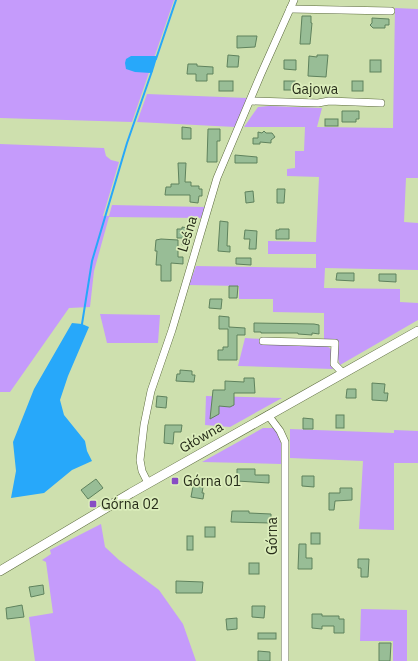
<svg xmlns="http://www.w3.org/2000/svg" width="418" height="661" font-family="'IBM Plex Sans',sans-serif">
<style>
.green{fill:#c59bfb}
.water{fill:#27a8fa}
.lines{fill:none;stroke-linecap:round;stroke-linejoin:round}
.stream{stroke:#27a8fa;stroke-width:2}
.building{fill:#98bd96;stroke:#5f825d}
.minor-casing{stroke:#5a693c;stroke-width:8}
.major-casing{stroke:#5a693c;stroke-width:10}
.minor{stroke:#fff;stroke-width:7}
.major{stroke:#fff;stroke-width:9}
.poi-dot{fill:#874dc4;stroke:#dbedbb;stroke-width:1.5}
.labels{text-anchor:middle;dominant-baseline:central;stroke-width:3.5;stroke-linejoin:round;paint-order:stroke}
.street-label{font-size:14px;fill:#262c19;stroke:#dbedbb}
.poi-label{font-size:14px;fill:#262c19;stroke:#dbedbb;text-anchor:start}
</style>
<rect width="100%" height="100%" fill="#cee0ae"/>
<!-- green -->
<g class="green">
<path d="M0,0H174L132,122L0,118Z"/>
<path d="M395,8L418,9V178H406L404,222L418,223V270L325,268L324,288L400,289V302L418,303V320L340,365L338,359L337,341L324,340V313L273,312V299H239V286L189,285L196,266L316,268V254H268V241L316,242L319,177L287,176V169L295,168V151H304L305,127H244L258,107L269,106L322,108L317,127L393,128Z"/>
<path d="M147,94L247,98L235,127L137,122Z"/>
<path d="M0,144L104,148L106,156L111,160L119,162L103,216H109L112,205L205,207L201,218L109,217L94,271L90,307L69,308L10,392H0Z"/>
<path d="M100,314L160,315L158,343H107Z"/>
<path d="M245,338L261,339L327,346L331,349L332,363L333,369L238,366Z"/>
<path d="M206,396L282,398L230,427L205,425Z"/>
<path d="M263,428H277L281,444V464L202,462Z"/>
<path d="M290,429L394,433V430L418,431V463H394V530L359,529L363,461L290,458Z"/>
<path d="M101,524L105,547L119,560L159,590L183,624L196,661H35L29,617L53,613L46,562L42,560L51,554L50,550Z"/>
<path d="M361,609L407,610V661H393V641H360Z"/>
</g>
<!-- water -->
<g class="water">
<path d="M131,56H156L157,58L153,71L151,73L135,72L126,69L125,63L126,59Z"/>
<path d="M72,323L82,324L89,327L68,376L60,400L64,415L85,441L87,451L92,461L72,470L44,493L11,498L16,471L13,442L34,389Z"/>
</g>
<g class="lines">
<!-- stream -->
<g class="stream">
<path d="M156,59L176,0"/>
<path d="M82,324L92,261L127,143L152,71"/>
</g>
</g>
<!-- building -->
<g class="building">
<path d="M302,16H311V23H312L310,44H300Z"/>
<path d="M372,18L389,19V25H385V28H373L370,25L372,23Z"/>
<path d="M237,36H257L255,47L237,48Z"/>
<path d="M228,55L239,56L238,67H227Z"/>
<path d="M317,55H328L326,77L308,76L309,56L317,57Z"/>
<path d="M284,60H296V70L284,69Z"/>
<rect x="370" y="60" width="11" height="12"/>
<path d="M188,64H197V66L213,67V74H207V81H196V74H187Z"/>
<rect x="219" y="81" width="14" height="10"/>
<rect x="284" y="81" width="11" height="9"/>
<rect x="352" y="81" width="11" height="10"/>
<path d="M342,111H359V119H356V122H342Z"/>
<rect x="325" y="119" width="13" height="7"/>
<path d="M182,127L191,128V139H182Z"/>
<path d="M208,129H220V141H217V162H207Z"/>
<path d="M264,131L266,133H272L275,137L271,140V143L260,142V144H253V138H258V132L262,133Z"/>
<path d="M235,155L257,157V163H235Z"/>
<path d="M178,163H186L185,182H191V186H199V189H202V196H199L198,203L190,202V195H165L166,187H171V184H179Z"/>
<path d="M277,189H285L284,203H277Z"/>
<path d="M253,191L254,202L246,203L245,192Z"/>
<path d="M220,221L228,222L227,246H230V252L218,251Z"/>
<path d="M182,227L188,228L187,245H182V238H177V229H182Z"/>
<path d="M279,229H289V239H276V230H279Z"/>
<path d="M245,230L257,231L256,249H249L250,239H244Z"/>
<path d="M161,239L178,240V257H183V264L171,263V281H161V265H156L157,251H155L156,240Z"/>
<path d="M236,258H251V265L236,264Z"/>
<path d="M337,273H354V281L336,280Z"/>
<path d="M379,274H396V282L379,281Z"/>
<path d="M229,286H238L237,298H229Z"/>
<path d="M210,299H222L221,309L209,308Z"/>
<path d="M219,316L229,317V327L245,328V335H237V360H218V350H223V347H228V329H219Z"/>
<path d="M254,323L314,324L319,325V334L312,333V335L298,334V333H261V332H254Z"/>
<path d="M180,370L192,371V375H195L194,382L176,381L177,374H180Z"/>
<path d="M244,378H254L255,393H234V405L230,407L219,406V414L210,419L213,390H225V381L244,382Z"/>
<path d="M372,383L385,384L384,393H388L387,401L372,400Z"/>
<path d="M347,389H356V398H346Z"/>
<path d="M157,396L167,397L166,408L156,407Z"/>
<rect x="336" y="415" width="8" height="13"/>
<path d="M303,418L313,419V429H303Z"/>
<path d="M165,425H182L181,432H174L173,444L164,443Z"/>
<path d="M237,469H255V475H269V483L237,481Z"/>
<path d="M302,476H314V487L302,486Z"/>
<path d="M96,479L103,488L88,499L81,490Z"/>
<path d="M193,486L203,487L202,493H204L203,499L191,497Z"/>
<path d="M340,488H352V500L335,501L334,510H329V493H340Z"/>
<path d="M232,511H249V513L271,514V523L231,522Z"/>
<rect x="205" y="527" width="10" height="10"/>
<rect x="311" y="533" width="9" height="11"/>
<rect x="187" y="536" width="6" height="14"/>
<path d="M299,544H306V558H312V569H298Z"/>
<path d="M358,559H369L368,577H361V568H358Z"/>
<rect x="249" y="563" width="10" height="11"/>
<path d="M176,581L203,582L202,593H176Z"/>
<path d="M43,585L44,594L31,597L29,587Z"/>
<path d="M22,605L24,617L7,619L6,608Z"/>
<path d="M252,606H265L264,618L252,617Z"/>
<path d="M312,614H322V616H339V619H344V633H334V626H322V629L312,628Z"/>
<path d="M237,618V629L227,630L226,619Z"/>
<rect x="258" y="633" width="18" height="6"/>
<path d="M379,643H391L390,661H379Z"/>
<path d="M258,651L270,652V661H258Z"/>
</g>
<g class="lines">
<defs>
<g id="minor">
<path d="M290,9L391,11"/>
<path d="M250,101L318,103L329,101L381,103"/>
<path d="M263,341L335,343L334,364L343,373"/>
<path d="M268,415L280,431L285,442V661"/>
<path d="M148,483L142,471L140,460L144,425L151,391L172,330L217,178L261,74L294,0"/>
</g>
<path id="major" d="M0,571L131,493L418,331"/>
</defs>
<!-- minor casing -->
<use href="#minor" class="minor-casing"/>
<!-- major casing -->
<use href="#major" class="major-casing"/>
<!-- minor -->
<use href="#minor" class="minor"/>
<!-- major -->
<use href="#major" class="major"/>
</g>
<!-- markers -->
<g class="poi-dot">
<rect x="171" y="477" width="8" height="8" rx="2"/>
<rect x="89" y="500" width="8" height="8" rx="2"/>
</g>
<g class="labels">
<!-- street labels -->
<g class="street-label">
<text x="315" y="89">Gajowa</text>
<text transform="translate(187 234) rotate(-73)">Leśna</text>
<text transform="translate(201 437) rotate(-30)">Główna</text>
<text transform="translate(272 536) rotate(-90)">Górna</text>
</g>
<!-- poi labels -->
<g class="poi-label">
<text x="183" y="481">Górna 01</text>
<text x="101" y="504">Górna 02</text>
</g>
</g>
</svg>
